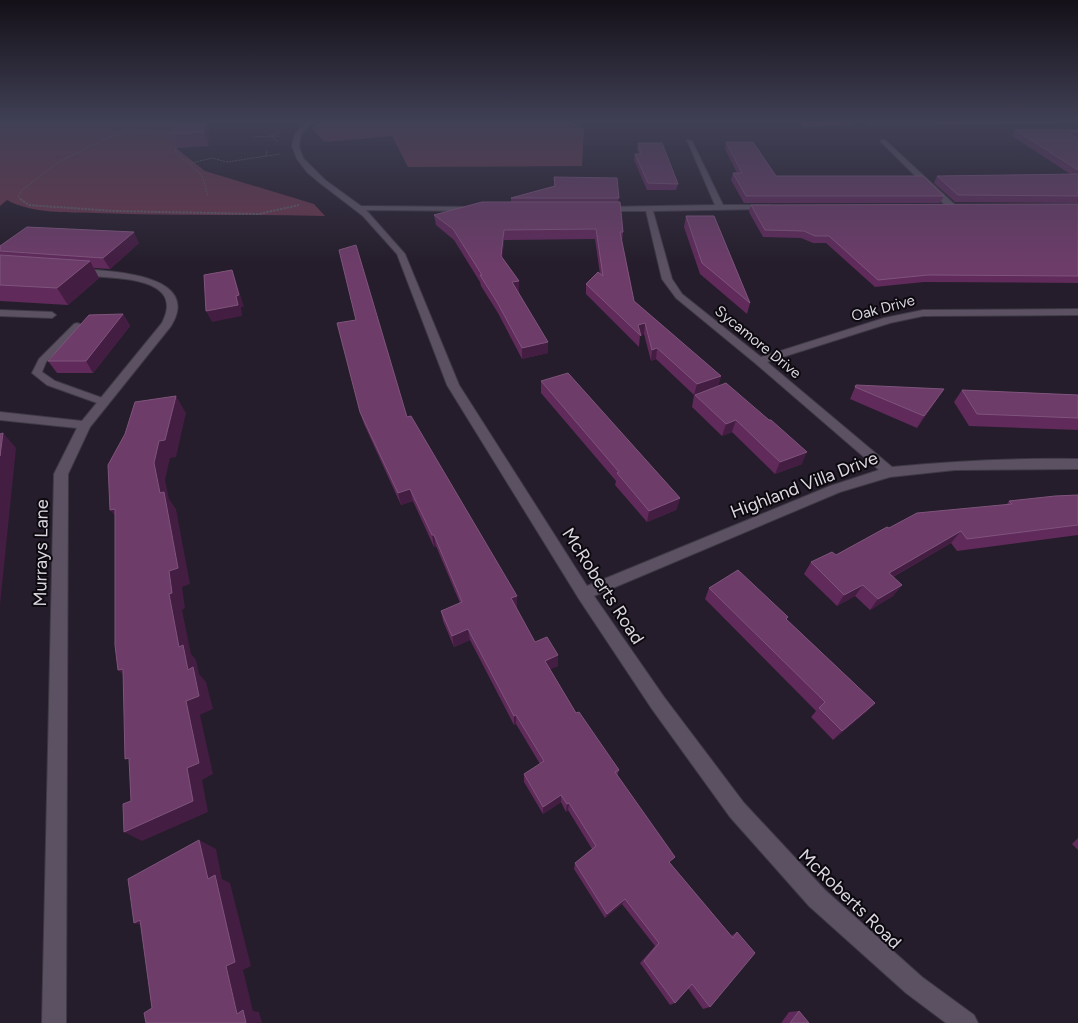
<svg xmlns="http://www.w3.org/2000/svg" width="1078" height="1023" font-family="Figtree,sans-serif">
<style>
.green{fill:#69364c}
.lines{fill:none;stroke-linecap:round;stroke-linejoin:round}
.service-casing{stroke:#3f3945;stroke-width:2}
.minor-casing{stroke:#3f3945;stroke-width:2}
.path-far1{stroke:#625b67;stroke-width:1;stroke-dasharray:2 1;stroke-linecap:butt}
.path{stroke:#625b67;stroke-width:2;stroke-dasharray:2.5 1;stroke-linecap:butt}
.service{fill:#5b5162;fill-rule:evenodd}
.minor{fill:#5b5162;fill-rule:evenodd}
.wall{fill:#602a5b}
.shaded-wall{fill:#431d42}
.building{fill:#6d3c69;stroke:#7f547c}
.labels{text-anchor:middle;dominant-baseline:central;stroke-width:4;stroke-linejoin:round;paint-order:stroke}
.far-street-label{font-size:15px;fill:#dbd6e0;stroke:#0c090f}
.street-label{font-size:18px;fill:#dbd6e0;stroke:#0c090f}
</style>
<rect width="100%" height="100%" fill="#251d2b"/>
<!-- green -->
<g class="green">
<path d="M0,121H212L185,133L176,148L205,171L314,204L325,216C249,214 173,216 96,213C68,212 32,214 7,200L0,206Z"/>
<path d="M322,121H570L584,129L582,166L408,167L392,136L325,142L312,129Z"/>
<path d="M797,121H848L854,125L804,127Z"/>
</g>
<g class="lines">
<defs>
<g id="service">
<path d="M928,121H1060L1057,123L870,125L867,123L870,121Z"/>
<path d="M0,310L52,312L56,315L52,318L0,316Z"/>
<path d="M77,323L80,324V328L46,362L42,372L55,381L108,400L109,402L108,404H100L47,385L32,373L39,359L74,324Z"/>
</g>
<g id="minor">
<path d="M307,121H313L301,134L299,146L303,158L325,180L361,206L476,207L480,209L476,211L366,210L405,254L459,385L587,586L830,486L879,470L755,363L676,298L662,279L646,211H603L599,209L603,207L715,205L687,140L692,141L723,205H769L773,207L769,209L653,211L672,279L682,294L761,357L884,318L923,310L1078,309V315L923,316L890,323L767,362L892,467C954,461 1015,458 1078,459V469L955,470L890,477L840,492L594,596L664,697L744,803L825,890L922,977L974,1015L978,1023H946L906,993L809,906L730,817L652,709L579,599L447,385L397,254L363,216L320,183L307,172L297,159L292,146L295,134Z"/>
<path d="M881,140H885L954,204V208H948L881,142Z"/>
<path d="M80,269C110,271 203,274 171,326L90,427L68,474L66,1023H42L54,474L77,428L0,420V412L82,421L162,323C188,272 104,280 77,274V270Z"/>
</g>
</defs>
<!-- service casing -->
<use href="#service" class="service-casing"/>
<!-- minor casing -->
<use href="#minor" class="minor-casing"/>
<!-- path-far1 -->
<g class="path-far1">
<path d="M283,121L280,125L285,126"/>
<path d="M127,130L178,131"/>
<path d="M253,137L280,136"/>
<path d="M278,142L271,136L283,130"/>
<path d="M177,144L175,152L202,175L208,196"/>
<path d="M266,156L267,150"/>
<path d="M191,163L212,158L227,162L280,154"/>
<path d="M22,201L18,196L22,190L60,161L143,121"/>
</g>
<!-- path -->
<path class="path" d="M20,199L29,205L114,211L259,214L299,205"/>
<!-- service -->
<use href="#service" class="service"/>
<!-- minor -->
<use href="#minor" class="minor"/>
</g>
<!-- wall -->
<g class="wall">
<path d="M208,121L209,146L177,148L171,134Z"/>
<path d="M1015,130H1078V203L955,202L934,183L937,176L1070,174L1012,136Z"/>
<path d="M726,142L776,176L944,196L940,203H744L731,180L733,173H737L725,149Z"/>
<path d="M638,143L678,184L676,190H647L634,160L635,154H639L637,149Z"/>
<path d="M554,177L619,198L618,202L623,232L622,242L634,301L721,376L718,386L802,464L775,474L732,432L722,436L692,407L694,395L656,359L651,361L644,334L640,335L639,347L586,294V284L600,274L595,239L504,240L502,258L519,281V291L518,292L548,353L522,359L498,313L481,286L480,282L454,240L436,225L434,215L511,202V198L554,186Z"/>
<path d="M1078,204V283L924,282L875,287L826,243H813L801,238L763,237L749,212L751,205Z"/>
<path d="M686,216L750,303L747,314L700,274L684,227Z"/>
<path d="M139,243L110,269L94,268L99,278L68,305L0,301V246Z"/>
<path d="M123,314L130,326L93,373H57L48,361Z"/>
<path d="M541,381L680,498L676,510L647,522L615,485L616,481L541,393Z"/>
<path d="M856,385L936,401L917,428L850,399Z"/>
<path d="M962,390L1078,395V430L969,426L954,402Z"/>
<path d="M360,412L407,417L517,607L516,608L535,642L558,666L550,669L576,713L619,770L617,776L670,863L731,936L737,932L710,1007L703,1009L688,988L675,1003L670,1005L640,963L655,946L622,904L605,918L574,869L575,863L592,849L568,810L566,812L561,802L543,814L524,782V774L540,764L516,724L514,725L470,640L454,647L443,621L441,611L460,603L436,546L434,547L413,501L401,505L364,424Z"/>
<path d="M1078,495V535L957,551L951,543L893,577L902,585L893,596L870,610L855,596L837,606L804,574L811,562L836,555L889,528L1007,504L1009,501Z"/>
<path d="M709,588L787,620L875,703L866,712L833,740L811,717L816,711L705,599Z"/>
<path d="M1078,838V850L1072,844Z"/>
<path d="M799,1011L809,1023H781L789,1012Z"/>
</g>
<!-- shaded-wall -->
<g class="shaded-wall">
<path d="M204,121H208L209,146L204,132Z"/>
<path d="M504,230V240L502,266L501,256Z"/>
<path d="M134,232L139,243L110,269L103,258Z"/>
<path d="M90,261L99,278L68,305L57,288Z"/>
<path d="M232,270L236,281L244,307H241L242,316L212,322L206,311Z"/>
<path d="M519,281V291L512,293V282Z"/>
<path d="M123,314L130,326L93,373L86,361Z"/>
<path d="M645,323L644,334L640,335L638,325Z"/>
<path d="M548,342V353L522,359V348Z"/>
<path d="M657,348L656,359L651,361L652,350Z"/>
<path d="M721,376L718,387L694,395L697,384Z"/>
<path d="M944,389L936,401L917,428L924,416Z"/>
<path d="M176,396L186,413L176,457L170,458L165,480L169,499L176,509L190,584L182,587L185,608L182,610L191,654L196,660L199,674L206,682L213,709L200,715L213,774L202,780L208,812L142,841L124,832L187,768L186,701L188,670L179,647L169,594V571L160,493L154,463L159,441Z"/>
<path d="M736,420L732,432L722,436L726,424Z"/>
<path d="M3,433L16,448L0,605V456Z"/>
<path d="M807,452L802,464L775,474L780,462Z"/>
<path d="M410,489L413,501L401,505L398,493Z"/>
<path d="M680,498L676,510L647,522L649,511Z"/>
<path d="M115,509L124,527L110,510Z"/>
<path d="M961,531L951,543L880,584L889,573Z"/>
<path d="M432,535H434L436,546L434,547Z"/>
<path d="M863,585L855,596L837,606L844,595Z"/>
<path d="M902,585L893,596L870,610L878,599Z"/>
<path d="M517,596V607L512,609L511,598Z"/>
<path d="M468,629L470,640L454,647L452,636Z"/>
<path d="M558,655V666L545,671V661Z"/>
<path d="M123,669L134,684L118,670Z"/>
<path d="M875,703L866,712L833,740L842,731Z"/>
<path d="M516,715V724L514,725V716Z"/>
<path d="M561,795V802L543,814V807Z"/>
<path d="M569,803L568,810L566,812L567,804Z"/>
<path d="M199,840L216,849L222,879L230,883L251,966L243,970L253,1011L259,1012L262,1023H246L237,1014Z"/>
<path d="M625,899L622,904L605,918L607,914Z"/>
<path d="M140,920L155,929L134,923Z"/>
</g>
<!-- building -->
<g class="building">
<path d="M181,121H204V132L171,134Z"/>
<path d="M1015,130H1078V132L1073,131L1071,135L1078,139V170Z"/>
<path d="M726,142H753L776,176H923L944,196H746L733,173H742Z"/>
<path d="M638,143H662L678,184L648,183L635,154H641Z"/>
<path d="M1078,174V196L958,195L937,176Z"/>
<path d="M554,177L617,178L619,198H511L555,186Z"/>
<path d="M482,202H620L623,232H620L634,301L721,376L697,384L657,348L652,350L645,323L638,325L641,336L586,284L598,272L603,276L596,229L504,230L501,256L519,281L512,282L548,342L522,348L497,302L480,275H482L453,229L434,215Z"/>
<path d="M1078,204V276L928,275L878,280L829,236H815L804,231L765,230L751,205Z"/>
<path d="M686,216H714L750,303L702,263Z"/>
<path d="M27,227L134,232L103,258L0,251V246Z"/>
<path d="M356,245L407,417L411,416L517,596L511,598L535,642L547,637L558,655L545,661L576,713L579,712L619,770L615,772L675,857L669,862L733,938L737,932L755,953L710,1007L692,984L675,1003L644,961L659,943L625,899L607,914L575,863L596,846L569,803L567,804L561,795L543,807L524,774L544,761L516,715L514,716L468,629L452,636L441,611L462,602L434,535H432L410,489L398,493L360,412L337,323L356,320L339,250Z"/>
<path d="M0,255L90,261L57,288L0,285Z"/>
<path d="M232,270L239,295L236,296L238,305L206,311L204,275Z"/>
<path d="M123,314L86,361H48L89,315Z"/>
<path d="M568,373L680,498L649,511L617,473L619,472L541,381Z"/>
<path d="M726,383L769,420H771L807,452L780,462L736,420L726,424L695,395Z"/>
<path d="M856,385L944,389L924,416L855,387Z"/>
<path d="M962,390L1078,395V418L977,414Z"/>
<path d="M176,396L165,440L159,441L154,463L160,493L164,492L178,568L169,571L172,593L169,594L179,647L183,645L188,670L193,667L199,696L186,701L199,763L187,768L193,801L124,832L123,804L131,801L129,758L125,759L123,669L118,670L115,645V509L110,510L108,465L125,434L135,402Z"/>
<path d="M3,433L0,456V434Z"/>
<path d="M1078,495V525L967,539L961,531L889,573L902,585L878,599L863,585L844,595L811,562L832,552L836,555L887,527L889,528L917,513L1012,504L1009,501L1055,496Z"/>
<path d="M738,570L788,617L786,619L875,703L842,731L819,708L825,702L709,588Z"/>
<path d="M199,840L208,879L215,875L235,962L226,966L237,1014L243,1010L246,1023H146L144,1013L152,1008L140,920L134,923L128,879Z"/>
<path d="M799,1011L809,1023H790Z"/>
</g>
<!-- sky -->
<linearGradient id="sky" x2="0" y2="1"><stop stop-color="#141018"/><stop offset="0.46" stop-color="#404055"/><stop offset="1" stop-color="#404055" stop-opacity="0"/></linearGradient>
<rect width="1078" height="264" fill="url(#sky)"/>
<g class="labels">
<!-- far-street labels -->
<g class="far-street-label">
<text transform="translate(883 308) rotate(-15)">Oak Drive</text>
<text transform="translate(758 342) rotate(39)">Sycamore Drive</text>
</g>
<!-- street labels -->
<g class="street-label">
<text transform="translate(804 485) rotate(-21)">Highland Villa Drive</text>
<text transform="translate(41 553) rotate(-89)">Murrays Lane</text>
<text transform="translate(603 586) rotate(57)">McRoberts Road</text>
<text transform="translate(850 899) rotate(44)">McRoberts Road</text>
</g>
</g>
</svg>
